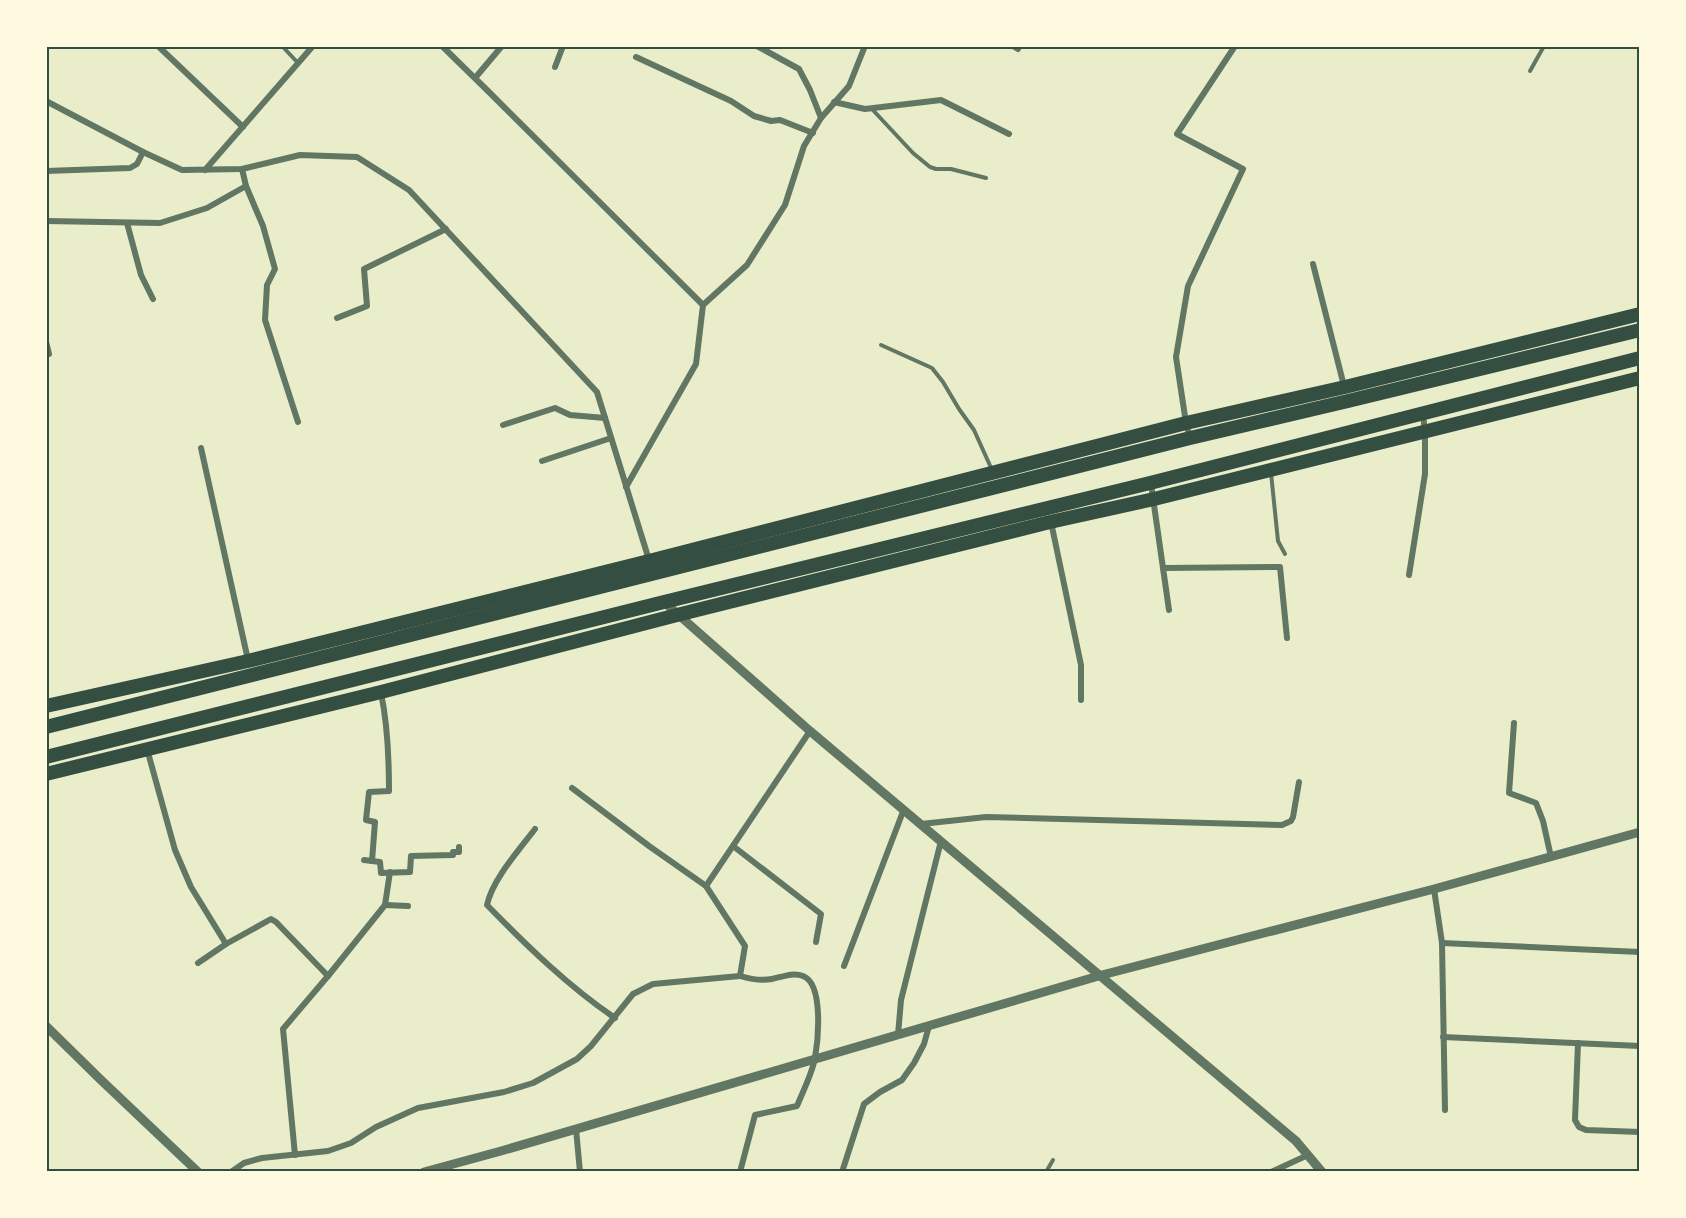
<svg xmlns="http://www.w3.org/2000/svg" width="1686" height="1218" font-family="Overpass,sans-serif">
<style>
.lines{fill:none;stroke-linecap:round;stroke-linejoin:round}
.service{stroke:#617663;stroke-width:4}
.minor{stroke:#617663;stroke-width:6}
.tertiary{stroke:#617663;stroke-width:9}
.trunk{stroke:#344e41;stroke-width:14}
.neatline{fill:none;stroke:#344e41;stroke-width:2}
</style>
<rect width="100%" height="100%" fill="#e9edc9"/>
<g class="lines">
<!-- service -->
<g class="service">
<path d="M282,46L298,63"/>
<path d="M1530,71L1544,46"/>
<path d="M871,108L913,153L930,167L936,169H951L986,178"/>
<path d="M881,345L932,368L943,382L959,409L974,430L992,470"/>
<path d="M1271,473L1278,541L1285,554"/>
<path d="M1046,1172L1053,1160"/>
</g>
<!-- minor -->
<g class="minor">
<path d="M158,46L243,127"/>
<path d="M442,46L490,93L703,305"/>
<path d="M757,46L799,69L810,90L821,118"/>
<path d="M1013,46L1018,49"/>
<path d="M636,57L731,101L754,116L771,121L780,120L813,133"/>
<path d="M555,67L563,46"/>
<path d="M475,78L502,46"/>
<path d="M46,101L143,152L182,170L242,169L300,155L357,157L409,190L597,392L649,560"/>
<path d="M834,102L865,109L941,100L1009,134"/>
<path d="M242,169L246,186L263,226L275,269L267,285L265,320L298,422"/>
<path d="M205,170L313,46"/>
<path d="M46,171L130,168L137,164L143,152"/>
<path d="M46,221L160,223L207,208L246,186"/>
<path d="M127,223L141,275L153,299"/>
<path d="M1313,264L1344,386"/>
<path d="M337,318L367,306L364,269L446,229"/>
<path d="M46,342L49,354"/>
<path d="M503,425L555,408L570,415L605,418"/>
<path d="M1190,438L1186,423L1176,357L1188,286L1243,169L1177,134L1235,46"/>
<path d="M201,448L248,660"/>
<path d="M542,461L611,438"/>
<path d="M1151,484L1169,610"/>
<path d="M626,487L696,364L703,305L747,265L785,205L804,146L821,118L849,86L865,46"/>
<path d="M1051,522L1081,665V700"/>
<path d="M1163,568L1280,567L1287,638"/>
<path d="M1409,575L1425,474V433L1423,414"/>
<path d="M1514,723L1509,793L1536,803L1543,821L1551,857"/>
<path d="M147,749L175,850L191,887L226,944L271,919L276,922L328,976L283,1029L295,1155"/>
<path d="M572,788L649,846L706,886"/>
<path d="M921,824L986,817L1282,825L1291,821L1293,817L1299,782"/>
<path d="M535,829C519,850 492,880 487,905C527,946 568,986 615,1018"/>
<path d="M733,846L821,914L816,942"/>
<path d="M364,860L380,862L381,873L410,872L411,856L453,855V852H459V847"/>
<path d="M372,861L375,822L366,820L369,792L389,791C389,757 388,726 381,693"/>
<path d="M1434,889L1442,943L1445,1110"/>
<path d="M385,905L408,906"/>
<path d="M1442,943L1640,952"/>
<path d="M198,963L226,944"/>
<path d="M844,966L904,809"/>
<path d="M328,976L385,905L390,872"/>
<path d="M740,976C750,979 761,981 772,979C782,977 793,972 803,976C824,984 818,1041 815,1058C812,1074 803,1091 797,1106L755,1115L740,1172"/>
<path d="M898,1035L901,1000L941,841"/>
<path d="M1443,1037L1640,1046"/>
<path d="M1578,1043L1575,1120L1579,1127L1586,1130L1640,1132"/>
<path d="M576,1129L580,1172"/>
<path d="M231,1172L244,1163L262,1158L328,1151L351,1143L376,1127L418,1108L504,1092L533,1083L577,1059L591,1046L633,994L653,984L740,976L745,946L706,886L810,731"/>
<path d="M842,1172L864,1104L880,1092L902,1080L914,1063L924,1044L929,1026"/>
<path d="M1271,1172L1308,1155"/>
</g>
<!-- tertiary -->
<g class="tertiary">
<path d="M664,602L810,731L1296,1141L1322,1172"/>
<path d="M46,1026L101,1080L198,1172"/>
<path d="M424,1172L501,1151L1102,975L1434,889L1640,832"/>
</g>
<!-- trunk -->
<g class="trunk">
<path d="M46,706L248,661L649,561L1186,423L1345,387L1640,314"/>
<path d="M46,727L1190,438L1348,401L1640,330"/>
<path d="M46,757L664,602L1150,483L1640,358"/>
<path d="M46,774L381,692L677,615L1050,522L1154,499L1640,378"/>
</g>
</g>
<!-- border -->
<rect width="1686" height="1218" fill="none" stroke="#fefae0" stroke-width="96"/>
<rect x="48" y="48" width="1590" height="1122" class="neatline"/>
</svg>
